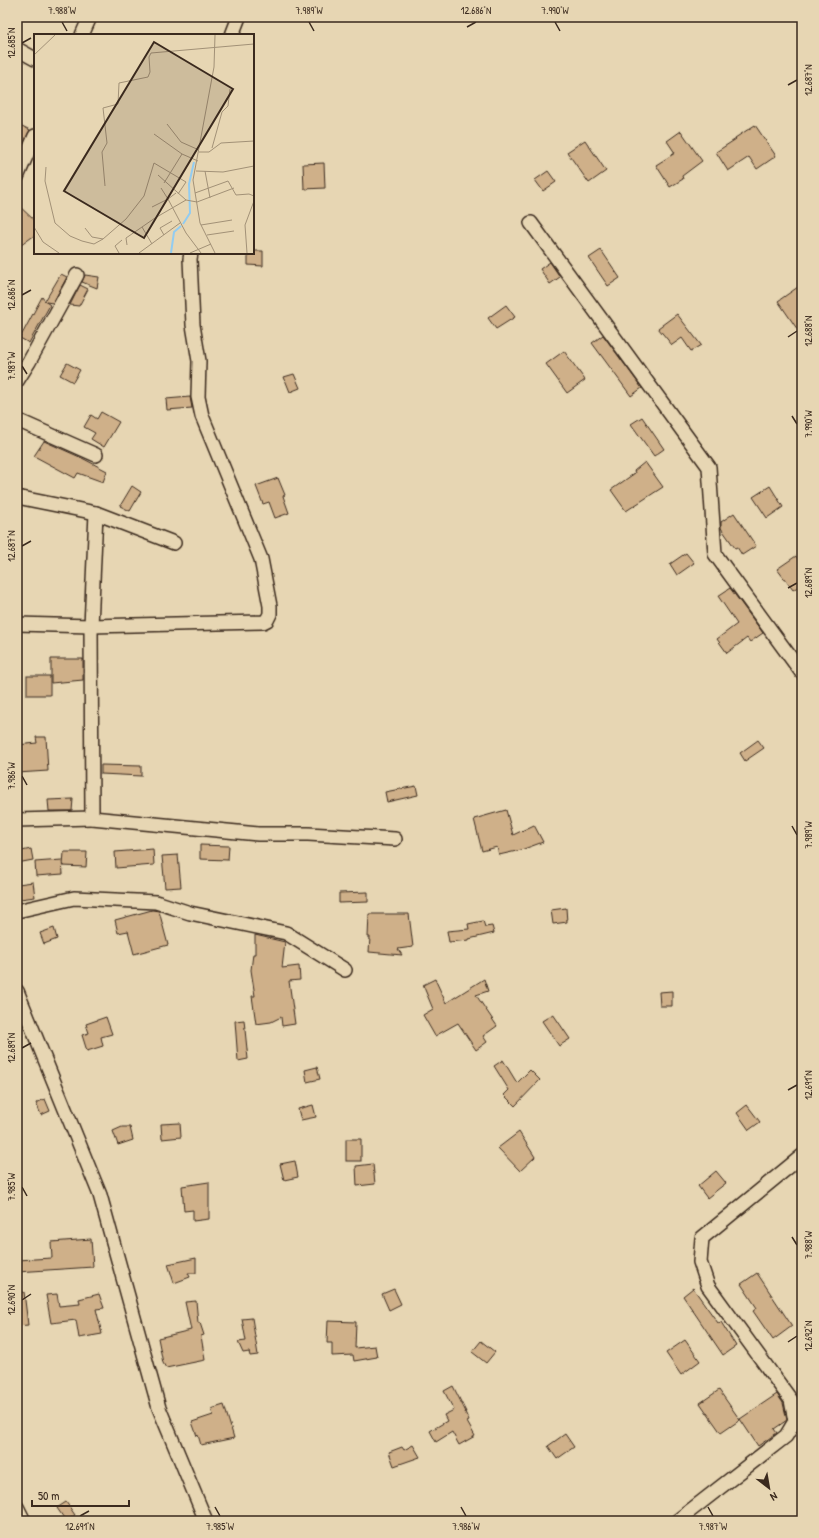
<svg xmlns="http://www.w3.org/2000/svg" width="819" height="1538" font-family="'Patrick Hand',sans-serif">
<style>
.building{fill:#cfb089;stroke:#3b2a1e}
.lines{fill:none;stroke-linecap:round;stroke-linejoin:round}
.street-casing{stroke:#3b2a1e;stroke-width:16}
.street{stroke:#e7d6b3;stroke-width:13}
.ticks{fill:none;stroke:#3b2a1e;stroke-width:1.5}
.inset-river{fill:none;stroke:#92ccf1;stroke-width:2}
.inset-road{fill:none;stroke:#a29177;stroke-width:1}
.view{fill:#3b2a1e;fill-opacity:0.15;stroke:#3b2a1e;stroke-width:2}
.inset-edge{fill:none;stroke:#3b2a1e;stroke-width:2}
.neatline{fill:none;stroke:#3b2a1e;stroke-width:1.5}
.ticks-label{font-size:10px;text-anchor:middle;fill:#3b2a1e}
</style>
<rect width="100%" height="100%" fill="#e7d6b3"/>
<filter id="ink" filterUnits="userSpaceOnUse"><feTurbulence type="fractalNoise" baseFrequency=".025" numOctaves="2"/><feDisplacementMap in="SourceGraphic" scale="8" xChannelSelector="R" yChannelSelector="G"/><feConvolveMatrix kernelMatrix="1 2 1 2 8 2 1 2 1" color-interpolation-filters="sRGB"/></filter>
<g filter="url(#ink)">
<!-- building -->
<g class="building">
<path d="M755,125L776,156L757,169L749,157L728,171L716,152L736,139L735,138Z"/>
<path d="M22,126L30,130L17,157V136Z"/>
<path d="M681,131L702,161L682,176L683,179L670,187L656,165L675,153L667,141Z"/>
<path d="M585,140L606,171L589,183L567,152Z"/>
<path d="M324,163L325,188L304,189L303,164Z"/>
<path d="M548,171L556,182L543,191L535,180Z"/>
<path d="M17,204L35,221V235L17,248Z"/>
<path d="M601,250L620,278L608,286L589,258Z"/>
<path d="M253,251H263V266L248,265V253H253Z"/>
<path d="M550,262L560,277L550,284L540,269Z"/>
<path d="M61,274L67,277L53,303L46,302L50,305L29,343L20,338L42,297L45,301Z"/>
<path d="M85,275L99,277L97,288L82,282Z"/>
<path d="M80,285L88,289L79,306L70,305Z"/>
<path d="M798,287L802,293V336L778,301Z"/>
<path d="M506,305L515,317L496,329L488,318Z"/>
<path d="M677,314L701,345L691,351L682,338L672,345L658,328Z"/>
<path d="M603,335L642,388L631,396L592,343Z"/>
<path d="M564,351L585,380L567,393L546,364Z"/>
<path d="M67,363L80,370L73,382L60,375Z"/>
<path d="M294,374L300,388L290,392L284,377Z"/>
<path d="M190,397L192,408L167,410L166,399Z"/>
<path d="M101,412L119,422L104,447L91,439L95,433L84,427L91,415L97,419Z"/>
<path d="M642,417L664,449L654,456L631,424Z"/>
<path d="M44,441L82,458L107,471L103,482L78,473L75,478L34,456Z"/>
<path d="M645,462L663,487L626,511L611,490L635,473L634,471Z"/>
<path d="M278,478L285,495L283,496L289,513L275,518L269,502L263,504L256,486Z"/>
<path d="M132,486L141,492L130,511L120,506Z"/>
<path d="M770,486L783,507L767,518L753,497Z"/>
<path d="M734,513L756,546L742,555L737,547L735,548L721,528V522Z"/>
<path d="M686,553L694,563L677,575L670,564Z"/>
<path d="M796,556L802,566V584L793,590L777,569Z"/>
<path d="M730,588L763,633L750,642L747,638L727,653L717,639L737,624L718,596Z"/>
<path d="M51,659H83V680L51,683Z"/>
<rect x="27" y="676" width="23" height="19"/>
<path d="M36,737H46L48,771L17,773V745L37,743Z"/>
<path d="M758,740L764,748L745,761L740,753Z"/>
<path d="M101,765L141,766V776L101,774Z"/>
<path d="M416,786L418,795L387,802L385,792Z"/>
<path d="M73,799L72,811H49L48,800Z"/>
<path d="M506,810L513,835L534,825L543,842L521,850L499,855L497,847L482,851L474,819Z"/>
<path d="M200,845L229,846L228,860L200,859Z"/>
<path d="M31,849L33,860L17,863V852Z"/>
<path d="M153,849L154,865L116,868L115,852Z"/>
<path d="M64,852H87L86,867L63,866Z"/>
<path d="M178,855L181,887L165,888L162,856Z"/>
<path d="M62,860L63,874L36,876L35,862Z"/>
<path d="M33,882L35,897L20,899L18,884Z"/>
<path d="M368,892V902L339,903V893Z"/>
<path d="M566,908L567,922L553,924L551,910Z"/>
<path d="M152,910L159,911L168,945L134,954L128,931L118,933L115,920Z"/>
<path d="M369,914H409L413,947L398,949L402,955L369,952L370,937H368Z"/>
<path d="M483,921L485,927L492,926L494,933L469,939V940L449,942L447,931L469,929L468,924Z"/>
<path d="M54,928L57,939L44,944L40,933Z"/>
<path d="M255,935L285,942L282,968L299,966L300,980L289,981L295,1024L282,1026L281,1017L271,1022L256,1024L252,996H255L251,970L253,954H255Z"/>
<path d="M435,979L446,1003L484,979L488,991L476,995L497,1026L483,1036L487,1042L476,1050L458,1023L435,1036L423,1015L433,1009L423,985Z"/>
<path d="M672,991V1006H660L659,992Z"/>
<path d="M553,1014L570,1039L559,1046L542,1021Z"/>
<path d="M106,1017L112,1034L101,1037L103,1046L87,1051L82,1035L89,1033L86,1024Z"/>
<path d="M244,1020L248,1059L238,1061L235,1021Z"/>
<path d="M503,1060L517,1083L530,1070L540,1080L515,1106L504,1095L509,1090L494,1066Z"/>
<path d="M317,1067L320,1079L307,1082L305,1070Z"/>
<path d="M45,1099L50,1111L41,1115L36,1103Z"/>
<path d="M313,1105L316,1117L301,1120L298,1109Z"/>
<path d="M747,1105L760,1122L749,1130L737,1113Z"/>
<path d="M180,1123L181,1137L162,1139L161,1124Z"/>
<path d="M122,1127H130L133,1140L118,1145L113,1131Z"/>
<path d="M519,1132L535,1157L520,1171L498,1148Z"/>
<rect x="346" y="1139" width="15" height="22"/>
<path d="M295,1161L298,1177L284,1180L280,1164Z"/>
<path d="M373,1164L375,1184L357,1186L356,1166Z"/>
<path d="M716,1171L726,1183L707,1198L698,1186Z"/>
<path d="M209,1182V1219L193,1221V1210L184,1211L182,1186Z"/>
<path d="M91,1239L93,1267L17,1272V1260L52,1258L51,1242Z"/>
<path d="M196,1258V1273H188L190,1277L174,1283L168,1264Z"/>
<path d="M757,1273L792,1326L773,1340L753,1311L757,1308L741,1284Z"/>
<path d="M693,1288L718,1323L721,1322L736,1346L723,1355L683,1296Z"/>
<path d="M394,1289L401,1304L389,1310L382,1294Z"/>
<path d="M24,1292L28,1325L17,1326V1293Z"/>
<path d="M57,1294L59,1306L80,1304L79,1299L99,1294L104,1308L96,1309L102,1334L79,1338L76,1320L51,1323L46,1295Z"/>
<path d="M196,1301L198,1323H200L204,1335L201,1336L205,1360L166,1368L163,1363L158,1338L191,1330L185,1302Z"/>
<path d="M252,1318L258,1355L250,1356L249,1352L243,1353L238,1342L246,1341L242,1319Z"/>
<path d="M328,1321L356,1322L355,1348L375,1346L377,1357L354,1361L353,1355L332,1356V1343H327Z"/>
<path d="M685,1340L700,1361L681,1375L666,1353Z"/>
<path d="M481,1341L495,1352L486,1363L472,1352Z"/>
<path d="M453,1386L466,1412H465L469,1421L467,1422L475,1436L459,1445L452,1432L436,1442L430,1431L447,1421L444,1415L454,1410L444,1391Z"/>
<path d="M719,1390L740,1420L721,1433L700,1403Z"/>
<path d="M777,1394L783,1403L787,1420L774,1429L777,1433L758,1446L740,1419Z"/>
<path d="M224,1405L234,1438L201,1445L198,1435L197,1436L192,1422L213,1415L211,1409Z"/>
<path d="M565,1434L574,1447L557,1459L548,1446Z"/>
<path d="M413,1445L420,1457L394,1466L389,1452L402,1447L404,1450Z"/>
<path d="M66,1502L75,1515L66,1521L57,1508Z"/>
</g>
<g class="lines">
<defs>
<g id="street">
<path d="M82,35L90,17"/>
<path d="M232,35L239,17"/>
<path d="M17,49L35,59"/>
<path d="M17,177L35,136"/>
<path d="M531,223L709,467L715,554L802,673"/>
<path d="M17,381L29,362L77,275"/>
<path d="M17,420L96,455"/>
<path d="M17,497L96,513L174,543"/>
<path d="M17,624L91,626L263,622L267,620L270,614V606L261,559L202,416L198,397L199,361L193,325L190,259L191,253"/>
<path d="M92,818L258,834H308L395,839"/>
<path d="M17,820L92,818L91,626L96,513"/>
<path d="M17,911L74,898L156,902L190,913L286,933L345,970"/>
<path d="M17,991L100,1195L159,1408L206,1521"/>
<path d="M17,1507L24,1521"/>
<path d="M677,1521L786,1436L795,1421L791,1400L708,1286L700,1262L702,1238L802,1156"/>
</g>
</defs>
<!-- street casing -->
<use href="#street" class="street-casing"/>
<!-- street -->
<use href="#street" class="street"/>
</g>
</g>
<!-- ticks -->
<path class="ticks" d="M62,22L67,31M309,22L314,31M555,22L560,31M467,27L476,22M22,43L31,38M788,85L797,80M22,295L31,290M788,337L797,331M22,366L27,374M792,416L797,424M22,546L31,541M788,588L797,583M22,776L27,785M792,826L797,835M22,1048L31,1043M788,1090L797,1085M22,1187L27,1196M792,1237L797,1245M22,1300L31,1294M788,1342L797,1336M215,1507L220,1516M461,1507L466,1516M708,1507L713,1516M80,1516L89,1511"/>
<!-- overview -->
<g transform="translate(34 34)">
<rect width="220" height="220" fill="#e7d6b3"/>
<path class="inset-river" d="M149,190L156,179L155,150L160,128M137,219L140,198L147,192"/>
<path class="inset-road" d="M181,1L180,33L159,146L166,189L181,219M0,21L21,1M133,90L147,108L165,116M120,100L148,120M178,114L188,78L194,72L196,55M165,118H175L187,109L220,107M12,133L11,147L21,189L36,202L48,207L60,210L69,205M162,137L189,138L220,132M171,137L176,164M124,141L152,166M130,149L148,120L164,127M71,152L68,118L73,109L69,74L84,70L85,49L114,43L116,38L115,23L117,19L220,10M142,159L134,165L152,199L167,219M161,159L194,147L202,161L215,160L220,162M118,173L134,165L127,154M167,191L198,186M0,193L9,208L25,219M51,194L58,203L69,205L92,185L110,162L120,129L152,148L144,160M130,201L126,194L138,187M173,201L200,197M118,210L108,193L121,184L152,166L163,168L200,154M93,211L92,204L108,193M85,219L81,212L88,206M105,219L146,189M156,219L177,210M213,219L211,191L220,167"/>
<path class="view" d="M120,8L199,55L110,204L30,157Z"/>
<rect width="220" height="220" class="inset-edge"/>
</g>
<!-- margin -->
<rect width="819" height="1538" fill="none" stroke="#e7d6b3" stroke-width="44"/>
<!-- north arrow -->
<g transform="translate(769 1488) rotate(149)" stroke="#e7d6b3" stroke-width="3" paint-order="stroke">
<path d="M0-3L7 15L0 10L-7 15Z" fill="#3b2a1e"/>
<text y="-6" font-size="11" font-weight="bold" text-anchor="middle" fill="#3b2a1e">N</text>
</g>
<!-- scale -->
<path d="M32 1500v6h97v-6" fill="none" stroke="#3b2a1e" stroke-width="2"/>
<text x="38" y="1500" font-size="12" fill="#3b2a1e" stroke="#e7d6b3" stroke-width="3" paint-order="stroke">50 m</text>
<rect x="22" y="22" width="775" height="1494" class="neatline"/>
<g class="ticks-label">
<text x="62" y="14">7.988°W</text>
<text x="309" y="14">7.989°W</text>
<text x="476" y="14">12.686°N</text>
<text x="555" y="14">7.990°W</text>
<text transform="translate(11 43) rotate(-90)" y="4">12.685°N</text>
<text transform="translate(808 80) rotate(-90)" y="4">12.687°N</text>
<text transform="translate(11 295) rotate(-90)" y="4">12.686°N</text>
<text transform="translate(808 331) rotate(-90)" y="4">12.688°N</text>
<text transform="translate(11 366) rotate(-90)" y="4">7.987°W</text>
<text transform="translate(808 424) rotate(-90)" y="4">7.990°W</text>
<text transform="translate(11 546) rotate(-90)" y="4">12.687°N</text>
<text transform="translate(808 583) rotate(-90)" y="4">12.689°N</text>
<text transform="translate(11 776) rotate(-90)" y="4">7.986°W</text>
<text transform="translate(808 835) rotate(-90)" y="4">7.989°W</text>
<text transform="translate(11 1048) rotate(-90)" y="4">12.689°N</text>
<text transform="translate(808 1085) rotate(-90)" y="4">12.691°N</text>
<text transform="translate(11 1187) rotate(-90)" y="4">7.985°W</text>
<text transform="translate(808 1245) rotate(-90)" y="4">7.988°W</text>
<text transform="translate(11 1300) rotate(-90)" y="4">12.690°N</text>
<text transform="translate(808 1336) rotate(-90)" y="4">12.692°N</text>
<text x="80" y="1530">12.691°N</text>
<text x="220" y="1530">7.985°W</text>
<text x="466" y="1530">7.986°W</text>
<text x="713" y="1530">7.987°W</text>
</g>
</svg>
